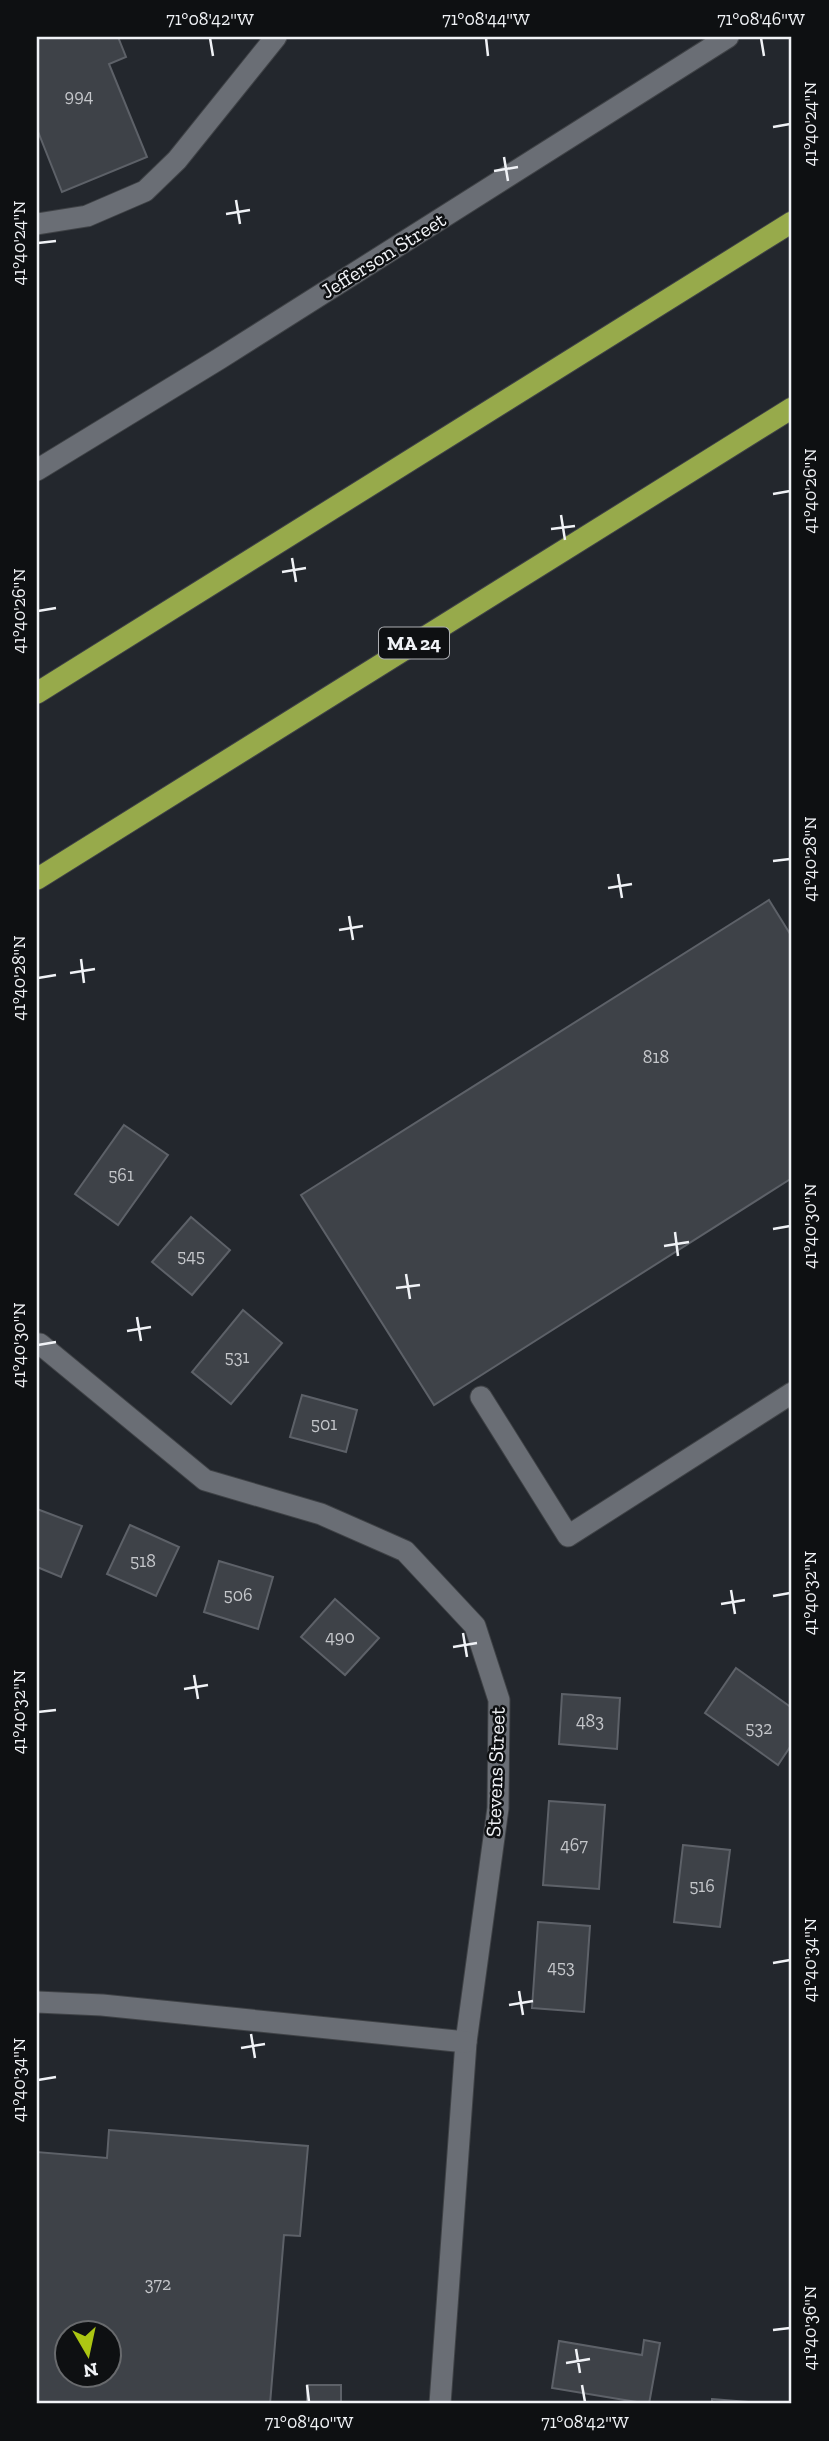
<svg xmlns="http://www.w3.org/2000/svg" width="829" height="2441" font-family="'Zilla Slab',serif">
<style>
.building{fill:#3e4248;stroke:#5d6168;stroke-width:2;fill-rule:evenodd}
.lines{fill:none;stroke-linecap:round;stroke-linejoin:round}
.minor-casing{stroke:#3f4246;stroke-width:23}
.highway-casing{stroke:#3f4246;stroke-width:23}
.minor{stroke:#6a6e75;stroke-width:21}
.highway{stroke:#97aa4b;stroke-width:21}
.ticks{fill:none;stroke:#f0f2f6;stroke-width:2.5}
.labels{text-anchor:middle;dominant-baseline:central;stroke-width:5;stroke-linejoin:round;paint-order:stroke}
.number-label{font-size:18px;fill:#c4c6ca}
.shield{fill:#0e1012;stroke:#acaeb2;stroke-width:2}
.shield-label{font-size:19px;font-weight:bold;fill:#f0f2f6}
.street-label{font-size:21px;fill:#f0f2f6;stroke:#0e1012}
.neatline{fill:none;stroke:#f0f2f6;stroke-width:2.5}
.ticks-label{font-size:18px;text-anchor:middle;fill:#f0f2f6}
</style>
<rect width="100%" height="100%" fill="#23272d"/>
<!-- building -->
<g class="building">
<path d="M37,37H118L126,57L109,64L147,157L62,192L37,129Z"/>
<path d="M769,900L792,937V1178L434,1405L301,1195Z"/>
<path d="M124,1125L168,1155L118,1225L75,1194Z"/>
<path d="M191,1217L230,1250L192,1295L152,1262Z"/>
<path d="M243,1310L282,1343L231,1404L192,1372Z"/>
<path d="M302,1395L357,1410L346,1452L290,1437Z"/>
<path d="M37,1509L82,1526L61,1577L37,1567Z"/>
<path d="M130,1525L179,1547L156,1596L107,1574Z"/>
<path d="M219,1561L273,1577L258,1629L204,1612Z"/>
<path d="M335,1599L379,1638L345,1675L301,1637Z"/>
<path d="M736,1668L792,1708V1744L778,1765L705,1713Z"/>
<path d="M562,1694L620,1698L617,1749L559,1744Z"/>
<path d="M549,1801L605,1805L599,1889L543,1885Z"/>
<path d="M683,1845L730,1850L720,1927L674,1922Z"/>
<path d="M538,1922L590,1926L584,2012L532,2008Z"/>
<path d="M109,2130L308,2146L300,2236L284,2235L270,2404H37V2152L107,2158ZM66,2332H108V2374H66Z"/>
<path d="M644,2340L660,2343L649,2404L552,2388L559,2341L642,2355Z"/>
<rect x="307" y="2385" width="34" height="19"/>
<path d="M712,2399L773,2404H712Z"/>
</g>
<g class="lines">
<defs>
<g id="minor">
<path d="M37,224L87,216L145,191L177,160L276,37"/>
<path d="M37,470L219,359L728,37"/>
<path d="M40,1344L205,1480L321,1514L405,1551L475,1626L499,1700L498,1808L466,2042L440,2404"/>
<path d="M481,1397L568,1536L792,1393"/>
<path d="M37,2002L102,2005L466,2042"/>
</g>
<g id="highway">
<path d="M37,693L792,222"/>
<path d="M37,879L792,408"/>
</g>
</defs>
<!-- minor casing -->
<use href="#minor" class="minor-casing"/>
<!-- highway casing -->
<use href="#highway" class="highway-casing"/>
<!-- minor -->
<use href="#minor" class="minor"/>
<!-- highway -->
<use href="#highway" class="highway"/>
</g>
<!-- ticks -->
<path class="ticks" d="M210,38L213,56M486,38L488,56M761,38L764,56M773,127L790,124M504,157L508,181M494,171L518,167M236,200L240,224M226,214L250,210M38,243L56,241M773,494L790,491M561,515L565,540M551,529L575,526M292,558L296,582M282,572L306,568M38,611L56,608M773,861L790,859M618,874L622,898M608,888L632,884M349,916L353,940M339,930L363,926M81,959L84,983M70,973L95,969M38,978L56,975M773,1229L790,1226M675,1232L678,1256M664,1246L689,1242M406,1274L410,1299M396,1288L420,1285M137,1317L141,1341M127,1331L151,1327M38,1345L56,1342M731,1590L735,1614M773,1596L790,1593M721,1604L745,1600M463,1633L467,1657M453,1647L477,1643M194,1675L198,1699M184,1689L208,1685M38,1712L56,1710M773,1963L790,1960M519,1991L523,2015M509,2005L533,2001M251,2034L255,2058M241,2048L265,2044M38,2080L56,2077M773,2330L790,2328M576,2349L580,2373M566,2363L590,2359M307,2385L309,2402M582,2385L585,2402"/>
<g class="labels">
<!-- number labels -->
<g class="number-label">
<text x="79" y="96">994</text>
<text x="656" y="1057">818</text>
<text x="121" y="1175">561</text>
<text x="191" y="1256">545</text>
<text x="237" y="1357">531</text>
<text x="324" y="1424">501</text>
<text x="143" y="1561">518</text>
<text x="238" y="1595">506</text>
<text x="340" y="1637">490</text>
<text x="590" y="1721">483</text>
<text x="759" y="1728">532</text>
<text x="574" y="1845">467</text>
<text x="702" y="1886">516</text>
<text x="561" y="1967">453</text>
<text x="158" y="2284">372</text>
</g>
<!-- shield labels -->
<rect class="shield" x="379" y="627.5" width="70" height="31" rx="5"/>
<g class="shield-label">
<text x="414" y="643">MA 24</text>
</g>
<!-- street labels -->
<g class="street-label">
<text transform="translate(383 255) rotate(-32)">Jefferson Street</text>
<text transform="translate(495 1772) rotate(-88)">Stevens Street</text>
</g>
</g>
<!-- border -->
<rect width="829" height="2441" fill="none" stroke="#0e1012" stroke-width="77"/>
<!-- north arrow -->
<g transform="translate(88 2354) rotate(171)"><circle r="33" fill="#0e1012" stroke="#686a6d" stroke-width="2"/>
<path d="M0-5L12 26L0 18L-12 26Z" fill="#acc613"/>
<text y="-10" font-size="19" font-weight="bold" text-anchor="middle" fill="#f0f2f6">N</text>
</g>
<rect x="38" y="38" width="752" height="2364" class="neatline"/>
<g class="ticks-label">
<text x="210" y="25">71°08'42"W</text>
<text x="486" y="25">71°08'44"W</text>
<text x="761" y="25">71°08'46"W</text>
<text transform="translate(810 124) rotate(-90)" y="6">41°40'24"N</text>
<text transform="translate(19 243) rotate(-90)" y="6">41°40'24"N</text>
<text transform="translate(810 491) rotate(-90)" y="6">41°40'26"N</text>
<text transform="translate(19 611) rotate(-90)" y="6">41°40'26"N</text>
<text transform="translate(810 859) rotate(-90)" y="6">41°40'28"N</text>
<text transform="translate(19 978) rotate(-90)" y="6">41°40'28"N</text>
<text transform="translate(810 1226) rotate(-90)" y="6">41°40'30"N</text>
<text transform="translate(19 1345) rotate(-90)" y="6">41°40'30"N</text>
<text transform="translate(810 1593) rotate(-90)" y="6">41°40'32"N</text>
<text transform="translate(19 1712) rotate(-90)" y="6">41°40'32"N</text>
<text transform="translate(810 1960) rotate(-90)" y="6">41°40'34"N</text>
<text transform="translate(19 2080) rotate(-90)" y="6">41°40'34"N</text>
<text transform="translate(810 2328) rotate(-90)" y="6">41°40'36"N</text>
<text x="309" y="2428">71°08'40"W</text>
<text x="585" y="2428">71°08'42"W</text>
</g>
</svg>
